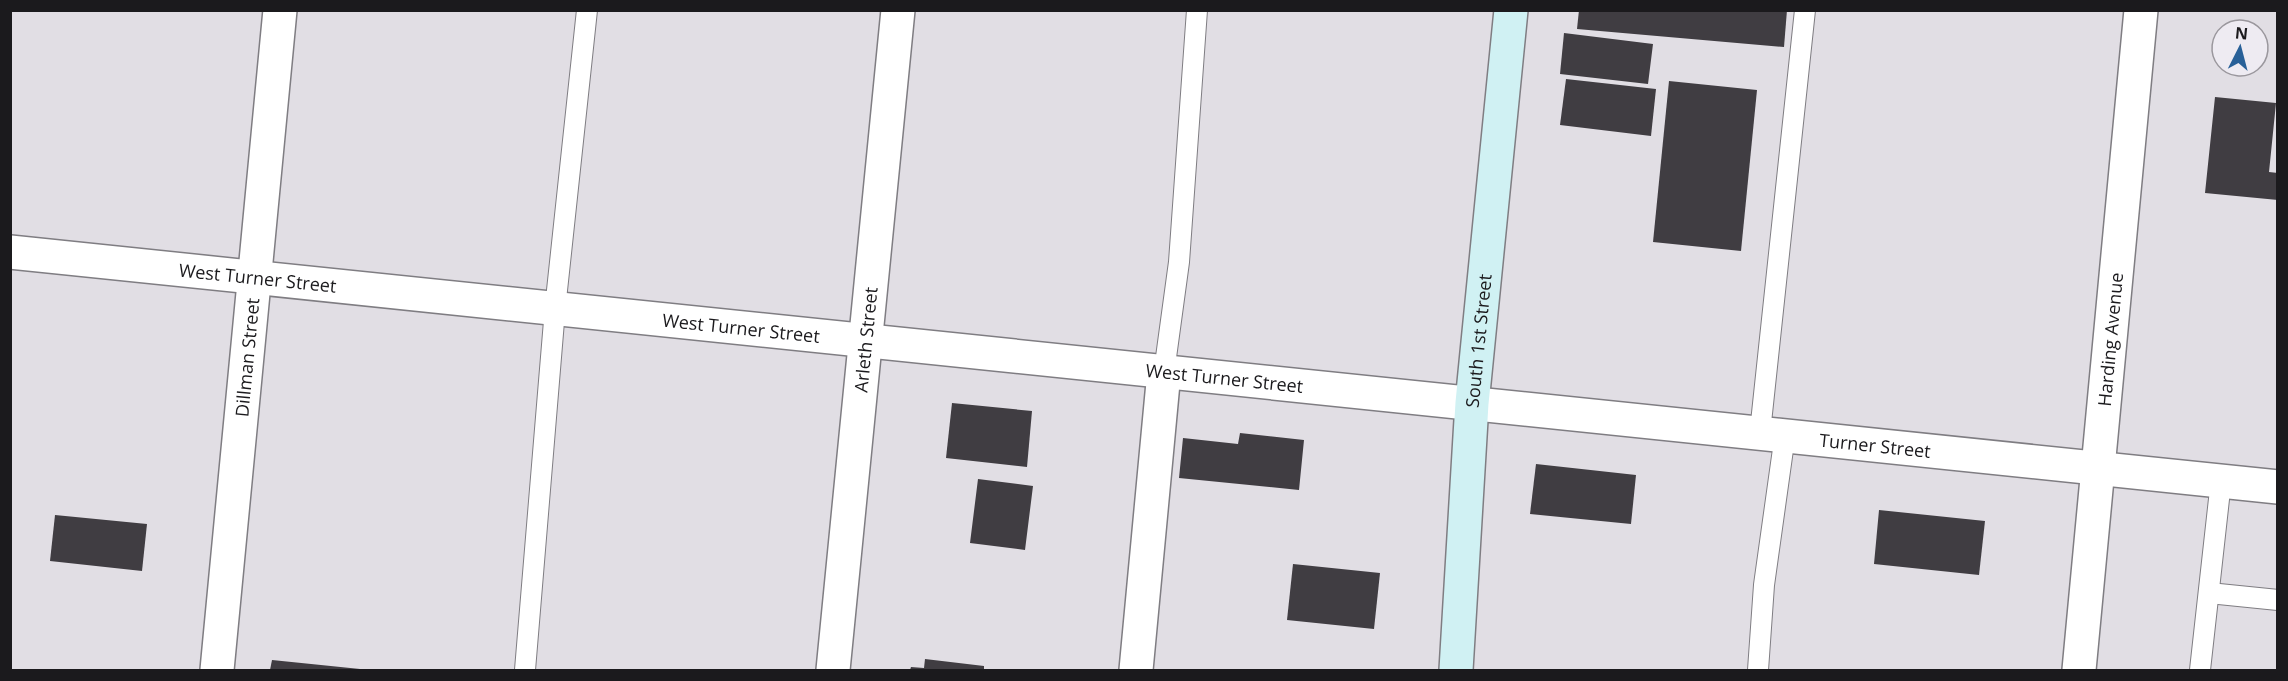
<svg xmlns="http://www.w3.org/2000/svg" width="2288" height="681" font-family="'Open Sans',sans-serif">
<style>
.building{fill:#403d42}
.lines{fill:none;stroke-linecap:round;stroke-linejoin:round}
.lane-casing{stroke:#7f7d82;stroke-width:22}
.street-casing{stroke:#7f7d82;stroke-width:36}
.secondary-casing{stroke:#7f7d82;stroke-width:36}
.lane{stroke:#fff;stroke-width:20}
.street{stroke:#fff;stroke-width:33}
.secondary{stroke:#d0f1f3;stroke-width:33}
.labels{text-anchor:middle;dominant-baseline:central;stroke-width:6;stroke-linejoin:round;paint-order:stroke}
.street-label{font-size:18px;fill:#1b1a1d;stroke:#eeebf2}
</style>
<rect width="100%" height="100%" fill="#e1dee4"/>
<!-- building -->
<g class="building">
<path d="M1579,10H1787L1784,47L1577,29Z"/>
<path d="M1564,33L1653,44L1648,84L1560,74Z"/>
<path d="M1566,79L1656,89L1651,136L1560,125Z"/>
<path d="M1669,81L1757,90L1741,251L1653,242Z"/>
<path d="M2215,97L2276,103L2269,172L2278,173V200L2205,193Z"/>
<path d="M952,403L1032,411L1027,467L946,458Z"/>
<path d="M1240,433L1304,440L1299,490L1179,478L1183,438L1238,444Z"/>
<path d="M1536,464L1636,475L1631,524L1530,514Z"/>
<path d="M978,479L1033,486L1025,550L970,543Z"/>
<path d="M1879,510L1985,521L1979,575L1874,564Z"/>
<path d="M55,515L147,524L142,571L50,561Z"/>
<path d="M1293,564L1380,573L1374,629L1287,620Z"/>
<path d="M925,659L984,666V670H910L911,667L924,668Z"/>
<path d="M272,660L360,669V670H270Z"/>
</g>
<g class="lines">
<defs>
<g id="lane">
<path d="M1164,372L1179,262L1197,10"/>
<path d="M1760,432L1805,10"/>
<path d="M2209,593L2278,600"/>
<path d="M525,670L555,309L587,10"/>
<path d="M1758,670L1764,585L1785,435"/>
<path d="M2200,670L2221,481"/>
</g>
<g id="street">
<path id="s1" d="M10,252L2278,487"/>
<path id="s2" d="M217,670L280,10"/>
<path id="s3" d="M833,670L898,10"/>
<path d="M1136,670L1164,372"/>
<path id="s4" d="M2079,670L2141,10"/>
</g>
<g id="secondary">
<path id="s5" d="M1456,670L1472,403L1511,10"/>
</g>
</defs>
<!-- lane casing -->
<use href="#lane" class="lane-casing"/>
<!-- street casing -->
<use href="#street" class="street-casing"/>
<!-- secondary casing -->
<use href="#secondary" class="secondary-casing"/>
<!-- lane -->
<use href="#lane" class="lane"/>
<!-- street -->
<use href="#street" class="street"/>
<!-- secondary -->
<use href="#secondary" class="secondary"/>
</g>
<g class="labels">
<!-- street labels -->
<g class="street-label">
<text stroke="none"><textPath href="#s1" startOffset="249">West Turner Street</textPath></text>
<text stroke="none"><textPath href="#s1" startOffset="735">West Turner Street</textPath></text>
<text stroke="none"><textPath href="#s5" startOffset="330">South 1st Street</textPath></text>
<text stroke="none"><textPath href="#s4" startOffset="332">Harding Avenue</textPath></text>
<text stroke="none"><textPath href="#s3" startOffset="332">Arleth Street</textPath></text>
<text stroke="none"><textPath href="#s2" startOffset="314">Dillman Street</textPath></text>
<text stroke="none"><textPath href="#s1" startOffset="1221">West Turner Street</textPath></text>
<text stroke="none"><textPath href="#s1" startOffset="1875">Turner Street</textPath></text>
</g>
</g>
<!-- border -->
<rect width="2288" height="681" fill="none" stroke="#1b1a1d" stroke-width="24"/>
<!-- north arrow -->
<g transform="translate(2240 48) rotate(6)"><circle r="28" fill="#eeebf2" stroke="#9a979d" stroke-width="1.5"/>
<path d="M0-4.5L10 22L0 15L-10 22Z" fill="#286098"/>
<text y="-9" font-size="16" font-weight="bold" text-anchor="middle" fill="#1b1a1d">N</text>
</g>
</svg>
